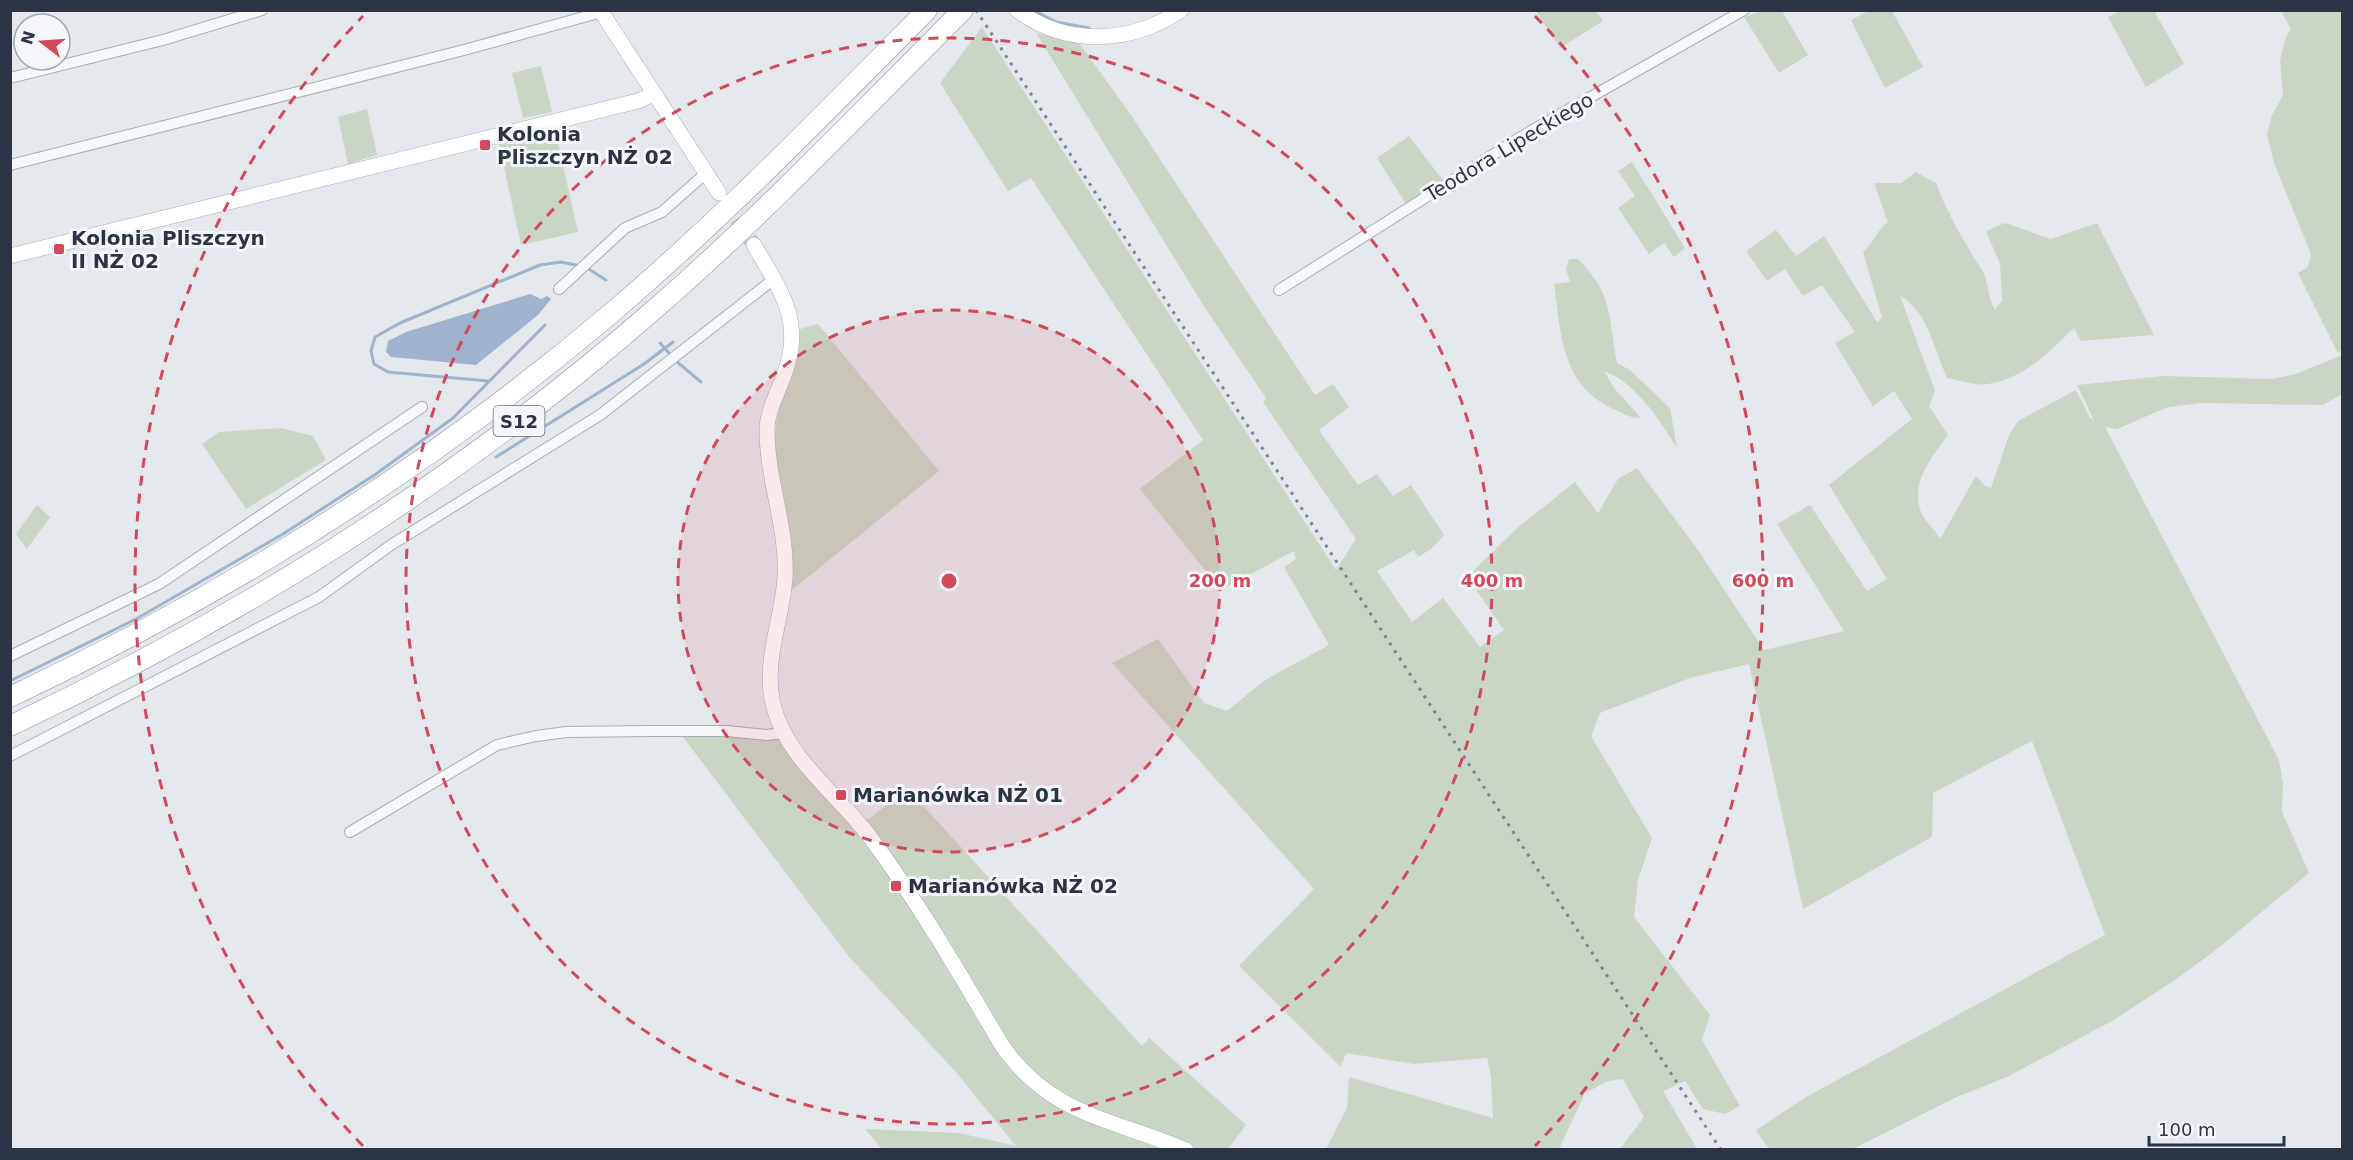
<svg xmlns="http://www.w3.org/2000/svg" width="2353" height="1160" font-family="'DejaVu Sans',sans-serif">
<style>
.green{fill:#c9d6c5}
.water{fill:#9fb4cc}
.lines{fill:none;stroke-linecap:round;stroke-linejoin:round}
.stream{stroke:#9fb4cc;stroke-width:3}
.secondary-tunnel{stroke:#bfc3cb;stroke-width:15;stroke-dasharray:15 8;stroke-linecap:butt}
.street-casing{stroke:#a9aeb7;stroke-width:12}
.secondary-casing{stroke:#a9aeb7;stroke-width:16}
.highway-casing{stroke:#8b94a3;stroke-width:21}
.street{stroke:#f7f8fa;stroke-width:10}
.secondary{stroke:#fff;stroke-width:15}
.highway{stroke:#fff;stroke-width:20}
.rail{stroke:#7d8696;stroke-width:3;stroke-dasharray:3 6;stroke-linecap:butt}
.ring{fill:none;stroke:#d1495b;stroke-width:3;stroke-dasharray:10 8}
.poi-dot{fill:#d1495b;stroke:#f4f6f9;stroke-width:2}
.labels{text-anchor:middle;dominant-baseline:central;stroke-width:6;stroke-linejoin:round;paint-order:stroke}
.shield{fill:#f4f6f9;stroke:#676e7b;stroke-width:1.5}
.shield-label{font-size:18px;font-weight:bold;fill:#2b3445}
.poi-label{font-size:20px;font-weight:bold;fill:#2b3445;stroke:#f4f6f9;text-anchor:start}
.street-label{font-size:20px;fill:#2b3445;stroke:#f4f6f9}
.centre{fill:#d1495b;stroke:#f4f6f9;stroke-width:3}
.ring-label{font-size:18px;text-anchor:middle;font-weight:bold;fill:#d1495b;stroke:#f4f6f9;stroke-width:6;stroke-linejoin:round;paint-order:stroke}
</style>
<rect width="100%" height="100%" fill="#e4e7ec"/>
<!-- green -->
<g class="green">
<path d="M1536,11H1596L1603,21L1560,48Z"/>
<path d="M1761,11H1782L1808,55L1779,73L1744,17Z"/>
<path d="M1869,11H1892L1923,67L1885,88L1851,20Z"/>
<path d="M2120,11H2154L2184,64L2146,87L2108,17Z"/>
<path d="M2281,11H2342V350L2338,353L2298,273L2308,267L2311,254L2274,163L2267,134L2272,115L2283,95L2280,60L2286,37L2291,29Z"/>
<path d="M982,27L1336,570L1356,539L1263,402L1266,398L1205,308L1036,33L1080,44L1133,118L1315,395L1333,384L1349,407L1319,430L1358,485L1377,474L1393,496L1411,485L1444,535L1431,549L1418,557L1414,550L1377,571L1412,622L1443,598L1480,647L1504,630L1467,577L1516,529L1575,482L1598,513L1618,479L1637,468L1698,550L1764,650L1844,631L1777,524L1810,505L1867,591L1887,579L1829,485L1912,419L1894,391L1873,406L1835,343L1855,332L1822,285L1803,296L1785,269L1767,281L1746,251L1776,230L1796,256L1824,236L1877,322L1882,318L1863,252C1874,243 1875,232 1888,222L1874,183H1901L1916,172L1936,183C1948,215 1964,242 1982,270C1989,281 1987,297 1995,310L2002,301L2000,264L1986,231L2005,223L2051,239L2097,223L2154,335L2081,341L2074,328C2050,351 2024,379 1988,384C1976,386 1959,380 1947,378C1936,353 1926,308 1900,296L1935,390L1929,406L1948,435C1932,457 1910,482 1921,512C1924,520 1935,530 1940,539L1976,476L1985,486L1991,488L2009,435L2018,421L2076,390L2090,418L2094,420L2077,385L2163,376L2272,379L2296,374L2342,355V394L2323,405L2202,403L2168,407L2117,429L2105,427L2279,760L2283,784L2282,812L2309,873L2212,953L2175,980L2112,1021L2007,1077L1957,1097L1853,1149H1769L1756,1130L1806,1097L2105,935L2032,741L1933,793L1932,837L1803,909L1749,664L1690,678L1600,713L1591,736L1652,838L1638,880L1634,917L1710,1015L1702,1040L1740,1106L1725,1114L1703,1109L1685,1081L1663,1091L1697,1149H1620L1644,1117L1623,1079L1608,1081L1585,1093L1559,1149H1326L1347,1108L1349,1077L1493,1118L1491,1077L1487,1058L1414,1064L1346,1053L1341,1067L1239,966L1314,889L1112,663L1158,639L1204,703L1227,711L1265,680L1329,645L1284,567L1296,559L1294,551L1221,590L1140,489L1203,440L1031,178L1008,191L940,83Z"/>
<path d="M541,66L552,112L523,118L512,73Z"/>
<path d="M367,109L377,155L348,164L338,117Z"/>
<path d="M555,130L578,232L521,245L499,144Z"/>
<path d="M1409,136L1445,183L1406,204L1377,158Z"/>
<path d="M1632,162L1685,248L1674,257L1664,243L1649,254L1618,208L1635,196L1618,171Z"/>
<path d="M1569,259H1578C1614,296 1608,315 1617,363L1630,370L1670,408L1677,448C1659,419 1636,383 1604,371L1614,388L1641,418C1631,419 1621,412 1611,408C1561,383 1561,333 1554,284L1570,282L1566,269Z"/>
<path d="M818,324L939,471L792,590C794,539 773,488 775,437C777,400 798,366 800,329Z"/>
<path d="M281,428L313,436L326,460L246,509L202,444L219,432Z"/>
<path d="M37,505L50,517L27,549L16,534Z"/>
<path d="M677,729L788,731L861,819H869L907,788L1142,1046L1149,1038L1246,1125L1228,1149H1188L1165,1139L1162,1150L882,1149L865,1129L959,1133L1016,1146L955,1071L850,958Z"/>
</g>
<!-- water -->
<path class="water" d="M530,294L541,299L547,296L551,299L538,315L476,365L391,357L386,352L388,341L406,332Z"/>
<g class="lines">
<!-- stream -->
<g class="stream">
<path d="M1033,10L1056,22L1089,28"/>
<path d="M587,268L606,280"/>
<path d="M660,343L669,353"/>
<path d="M676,361L701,382"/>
<path d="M488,381L388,372L374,364L371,351L375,337L400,323L540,265L561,262L576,265"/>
<path d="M496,457L644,364L673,342"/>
<path d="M10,681L136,619L283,534L376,474L453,418L545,325"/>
</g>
<!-- secondary-tunnel -->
<path class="secondary-tunnel" d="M724,200L754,245"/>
<defs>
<g id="street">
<path d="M10,78L163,40L262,10"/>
<path d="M10,165L464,50L602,12"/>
<path d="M559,289L625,228L662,212L706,173"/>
<path d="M1279,290L1529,132L1744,10"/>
<path d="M10,656L159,584L422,407"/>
<path d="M10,756L319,597L391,545L600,415L774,279"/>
<path d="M350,832L497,745L536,736L566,732L652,731H727L767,735L783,733"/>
</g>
<g id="secondary">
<path d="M600,10L719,193"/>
<path d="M1017,10C1067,47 1131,44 1181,10"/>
<path d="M754,245C780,290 805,321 784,375C778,392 767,412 767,430C767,480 788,529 785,578C782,620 763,662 773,704C786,760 841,796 873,841C920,905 961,976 1001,1044C1050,1116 1111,1118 1186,1150"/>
<path d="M10,256L638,101L654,94"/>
</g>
<g id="highway">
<path d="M10,697C226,595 428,468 609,315C721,220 824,114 927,10"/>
<path d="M10,726C244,616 462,478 656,308C764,214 862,111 963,10"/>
</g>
</defs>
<!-- street casing -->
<use href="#street" class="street-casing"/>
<!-- secondary casing -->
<use href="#secondary" class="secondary-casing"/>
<!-- highway casing -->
<use href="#highway" class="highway-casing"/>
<!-- street -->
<use href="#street" class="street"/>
<!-- secondary -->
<use href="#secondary" class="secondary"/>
<!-- highway -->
<use href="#highway" class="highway"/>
<!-- rail -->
<path class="rail" d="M976,10L1721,1150"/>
</g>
<!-- distance rings -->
<circle cx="949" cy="581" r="271" fill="#d1495b" fill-opacity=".12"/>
<g class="ring">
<circle cx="949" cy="581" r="271"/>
<circle cx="949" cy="581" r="543"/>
<path d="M363 1146A814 814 0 0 1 363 16M1535 16A814 814 0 0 1 1535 1146"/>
</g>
<!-- markers -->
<g class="poi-dot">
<rect x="479" y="139" width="12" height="12" rx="3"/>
<rect x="53" y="243" width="12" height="12" rx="3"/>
<rect x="835" y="789" width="12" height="12" rx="3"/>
<rect x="890" y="880" width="12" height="12" rx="3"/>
</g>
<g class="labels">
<!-- shield labels -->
<rect class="shield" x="493.5" y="406" width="51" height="30" rx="4.5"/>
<g class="shield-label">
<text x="519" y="421">S12</text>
</g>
<!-- poi labels -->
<g class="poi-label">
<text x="497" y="134">Kolonia<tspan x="497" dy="23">Pliszczyn NŻ 02</tspan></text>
<text x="71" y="238">Kolonia Pliszczyn<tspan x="71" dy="23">II NŻ 02</tspan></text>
<text x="853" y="795">Marianówka NŻ 01</text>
<text x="908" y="886">Marianówka NŻ 02</text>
</g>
<!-- street labels -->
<g class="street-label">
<text transform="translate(1509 147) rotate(-31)">Teodora Lipeckiego</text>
</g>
</g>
<circle cx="949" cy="581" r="9" class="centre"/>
<g class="ring-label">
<text x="1220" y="587">200 m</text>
<text x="1492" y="587">400 m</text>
<text x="1763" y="587">600 m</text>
</g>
<!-- border -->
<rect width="2353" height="1160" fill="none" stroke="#2b3445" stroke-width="24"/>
<!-- north arrow -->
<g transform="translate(42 42) rotate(287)"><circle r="28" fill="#f4f6f9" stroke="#a4a8b1" stroke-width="1.5"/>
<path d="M0-4.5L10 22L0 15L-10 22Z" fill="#d1495b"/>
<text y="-9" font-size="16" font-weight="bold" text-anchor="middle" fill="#2b3445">N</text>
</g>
<!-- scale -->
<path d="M2149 1136v9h135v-9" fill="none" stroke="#2b3445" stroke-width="3"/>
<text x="2158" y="1136" font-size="18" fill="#2b3445" stroke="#f4f6f9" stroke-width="4.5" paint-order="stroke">100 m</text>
</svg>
